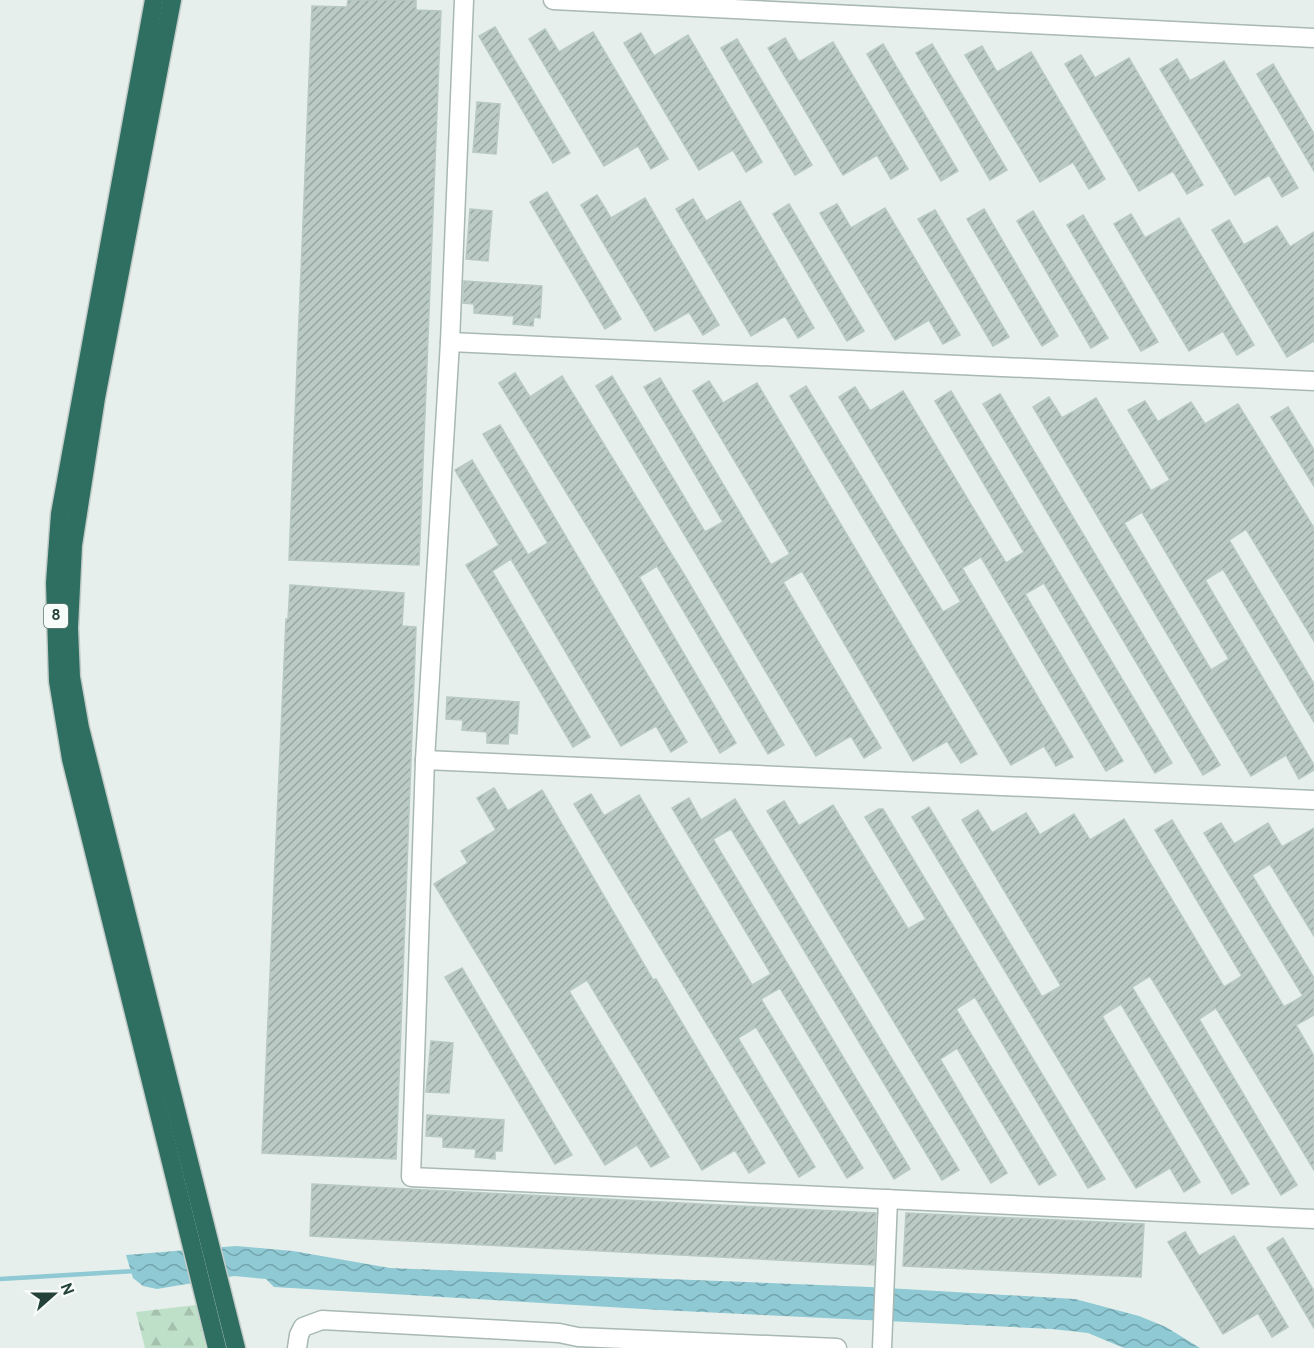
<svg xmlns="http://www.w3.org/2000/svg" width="1314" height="1348" font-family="Overpass,sans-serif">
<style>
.forest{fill:url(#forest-firs)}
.water{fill:url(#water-waves)}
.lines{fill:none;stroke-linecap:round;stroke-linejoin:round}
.stream{stroke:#8ec9d4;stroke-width:4.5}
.building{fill:url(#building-hatch);stroke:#b8c9c2;stroke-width:1.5;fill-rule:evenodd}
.minor-casing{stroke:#a8b8b2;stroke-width:21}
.highway-casing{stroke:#c2cac8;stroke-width:21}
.minor{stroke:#fff;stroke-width:18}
.highway{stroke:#2f6f62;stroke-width:18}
.labels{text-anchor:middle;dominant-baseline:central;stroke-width:6;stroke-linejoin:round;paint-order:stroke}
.shield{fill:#f7fbf9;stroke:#637a73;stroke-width:1.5}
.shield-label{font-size:15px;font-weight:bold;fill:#24423a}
</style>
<defs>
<pattern id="forest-firs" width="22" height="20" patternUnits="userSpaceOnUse" patternTransform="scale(1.5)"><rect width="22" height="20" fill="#bfe0c8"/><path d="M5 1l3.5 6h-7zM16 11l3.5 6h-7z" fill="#a4c1ad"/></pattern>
<pattern id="water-waves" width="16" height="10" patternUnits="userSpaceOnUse" patternTransform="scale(1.5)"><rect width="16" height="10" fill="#8ec9d4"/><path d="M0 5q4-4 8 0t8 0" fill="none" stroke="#74a5ad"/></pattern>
<pattern id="building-hatch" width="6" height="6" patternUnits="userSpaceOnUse" patternTransform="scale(1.5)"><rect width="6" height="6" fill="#bbcac4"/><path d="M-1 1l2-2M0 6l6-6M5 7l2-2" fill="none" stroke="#98a6a0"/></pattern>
</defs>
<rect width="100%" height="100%" fill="#e6efeb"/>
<!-- forest -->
<path class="forest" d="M196,1305L206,1348H145L136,1312Z"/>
<!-- water -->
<path class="water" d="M236,1246L293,1251L390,1268L870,1287L1075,1299L1139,1316L1166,1327L1200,1348H1124L1088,1333L1052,1329L660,1310L274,1287L266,1279L234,1276L157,1289L143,1286L133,1278L126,1255Z"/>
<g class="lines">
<!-- stream -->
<path class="stream" d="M0,1279L135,1271"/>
</g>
<!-- building -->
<g class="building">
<path d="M348,0H416V10L441,11L419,565L289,560L312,6L347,7Z"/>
<path d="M495,27L570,153L553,163L479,36Z"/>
<path d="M545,29L559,52L593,32L668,159L651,169L638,146L604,166L529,39Z"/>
<path d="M641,33L654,56L688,35L762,162L746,172L733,150L699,170L624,43Z"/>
<path d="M785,38L799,62L833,42L908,169L891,179L877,155L843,175L768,48Z"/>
<path d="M737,39L812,165L795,175L721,48Z"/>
<path d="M883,44L958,171L941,181L867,54Z"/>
<path d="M932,44L1007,170L990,180L916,53Z"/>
<path d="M982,46L997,72L1031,52L1105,179L1089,189L1073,162L1040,182L965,55Z"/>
<path d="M1081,55L1095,78L1129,58L1203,185L1187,194L1173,171L1139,191L1065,64Z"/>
<path d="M1177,59L1190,81L1224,61L1298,188L1282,197L1269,175L1235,195L1160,69Z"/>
<path d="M1273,64L1314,134V171L1257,74Z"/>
<path d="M477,102L500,104L496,154L473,152Z"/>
<path d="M547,192L621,319L605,329L530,202Z"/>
<path d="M597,195L611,218L645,198L719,325L703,335L689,312L655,331L581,205Z"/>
<path d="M693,199L706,221L740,201L814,328L798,338L785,316L751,336L676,209Z"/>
<path d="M789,204L864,331L847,341L773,214Z"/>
<path d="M837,204L851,228L885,208L960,335L943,344L929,320L895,340L820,213Z"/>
<path d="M470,209L492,211L488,261L466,259Z"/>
<path d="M984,209L1058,336L1042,346L967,219Z"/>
<path d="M935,210L1009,337L993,346L918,219Z"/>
<path d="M1033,211L1108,338L1091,348L1017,221Z"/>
<path d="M1131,214L1145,238L1179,218L1254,345L1237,355L1223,331L1189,351L1114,224Z"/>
<path d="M1083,215L1158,342L1141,351L1067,225Z"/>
<path d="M1229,220L1244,245L1277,226L1290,247L1314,232V341L1287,357L1212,230Z"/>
<path d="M464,281L542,286L540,318L534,317L533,326L513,324L514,316L474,313V304L463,303Z"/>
<path d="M515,373L530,397L562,376L685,576L784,745L768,754L657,566L639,577L736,743L720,753L614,570L499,383Z"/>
<path d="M612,376L705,532L723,522L644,387L660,378L771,565L790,554L693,391L709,381L723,403L757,383L977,754L961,763L947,741L913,761L802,571L783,582L881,748L864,758L851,736L816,756L596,386Z"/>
<path d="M806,386L943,612L961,602L839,397L855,387L870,411L903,391L1006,563L1024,552L935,401L951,391L1172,763L1155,773L1044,583L1025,594L1123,761L1106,771L981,557L962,568L1073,757L1056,766L1044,746L1011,765L790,396Z"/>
<path d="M1000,394L1220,765L1203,775L983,404Z"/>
<path d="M1049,397L1062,418L1096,398L1151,491L1170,480L1128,410L1145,401L1158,422L1191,402L1205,424L1238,404L1314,528V641L1246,529L1229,540L1314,684V722L1223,569L1205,580L1314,765V770L1299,779L1286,755L1251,776L1033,407ZM1142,512L1229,659L1211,670L1124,523Z"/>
<path d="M1288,407L1314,450V486L1271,417Z"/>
<path d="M500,425L687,742L671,752L656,726L621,746L511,559L492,571L590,737L573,747L466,565L499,545L455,470L472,460L528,555L548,543L483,434Z"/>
<path d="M290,585L404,593L402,626L416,627L396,1159L262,1153L286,619H288Z"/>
<path d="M447,697L519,702L517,734L509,733L508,744L487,743V732L462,730L463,720L446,719Z"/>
<path d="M494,788L508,811L542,790L653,980L656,979L765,1163L749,1173L735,1150L702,1170L587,980L569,991L669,1157L651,1167L637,1145L605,1165L434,884L468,863L461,851L496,830L477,798Z"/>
<path d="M591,794L604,816L639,795L752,985L771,974L672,808L689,798L701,820L735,799L959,1170L942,1180L731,829L713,839L910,1169L894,1179L780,988L761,999L863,1168L847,1178L756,1027L738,1038L815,1167L799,1177L574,804Z"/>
<path d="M784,801L799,826L833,805L908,929L926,919L865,817L879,809H883L1105,1179L1088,1188L975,997L956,1009L1056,1175L1039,1185L957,1048L940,1059L1007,1173L991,1183L767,811Z"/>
<path d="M929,807L1042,997L1061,986L962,820L978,810L992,833L1026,813L1040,835L1074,814L1090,840L1124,819L1224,987L1242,976L1155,830L1172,820L1284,1007L1303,996L1204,833L1221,823L1234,844L1268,823L1282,847L1314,828V936L1270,864L1252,875L1314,978V1015L1296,1025L1314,1056V1170L1216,1008L1199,1019L1297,1185L1281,1195L1150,976L1132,987L1249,1184L1232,1194L1121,1004L1102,1016L1200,1182L1184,1192L1170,1168L1136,1188L912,817Z"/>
<path d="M462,968L572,1155L555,1164L445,977Z"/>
<path d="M431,1041L453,1043L449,1093L426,1092Z"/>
<path d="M427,1115L504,1120L502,1151H495V1159L475,1157L476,1149L443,1147V1137L426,1136Z"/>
<path d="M312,1184L876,1213L874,1265L310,1236Z"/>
<path d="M906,1213L1144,1224L1141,1277L903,1266Z"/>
<path d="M1185,1232L1199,1256L1234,1236L1288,1327L1272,1337L1258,1313L1223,1334L1168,1242Z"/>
<path d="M1283,1238L1314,1291V1328L1267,1248Z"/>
</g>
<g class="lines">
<defs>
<g id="minor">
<path d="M464,0L450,342L425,760L411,1177L1314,1219"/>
<path d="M553,0L1314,38"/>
<path d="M450,342L1314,381"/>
<path d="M425,760L1314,800"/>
<path d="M297,1348L299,1335L303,1327L322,1320L559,1333L578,1337L837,1348"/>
<path d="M882,1348L888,1199"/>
</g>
<g id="highway">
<path d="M154,0L60,514L55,583L58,681L71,759L217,1348"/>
<path d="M172,0L96,398L73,545L69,628L71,677L80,728L236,1348"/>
</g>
</defs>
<!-- minor casing -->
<use href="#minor" class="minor-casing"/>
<!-- highway casing -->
<use href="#highway" class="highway-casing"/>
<!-- minor -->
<use href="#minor" class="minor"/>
<!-- highway -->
<use href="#highway" class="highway"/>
</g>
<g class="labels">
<!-- shield labels -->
<rect class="shield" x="44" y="604" width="24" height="24" rx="4.5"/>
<g class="shield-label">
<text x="56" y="616">8</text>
</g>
</g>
<!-- north arrow -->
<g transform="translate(54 1294) rotate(69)" stroke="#f7fbf9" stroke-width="4.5" paint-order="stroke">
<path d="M0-4.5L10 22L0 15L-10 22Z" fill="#24423a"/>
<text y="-9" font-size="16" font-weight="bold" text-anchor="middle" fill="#24423a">N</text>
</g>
</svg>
